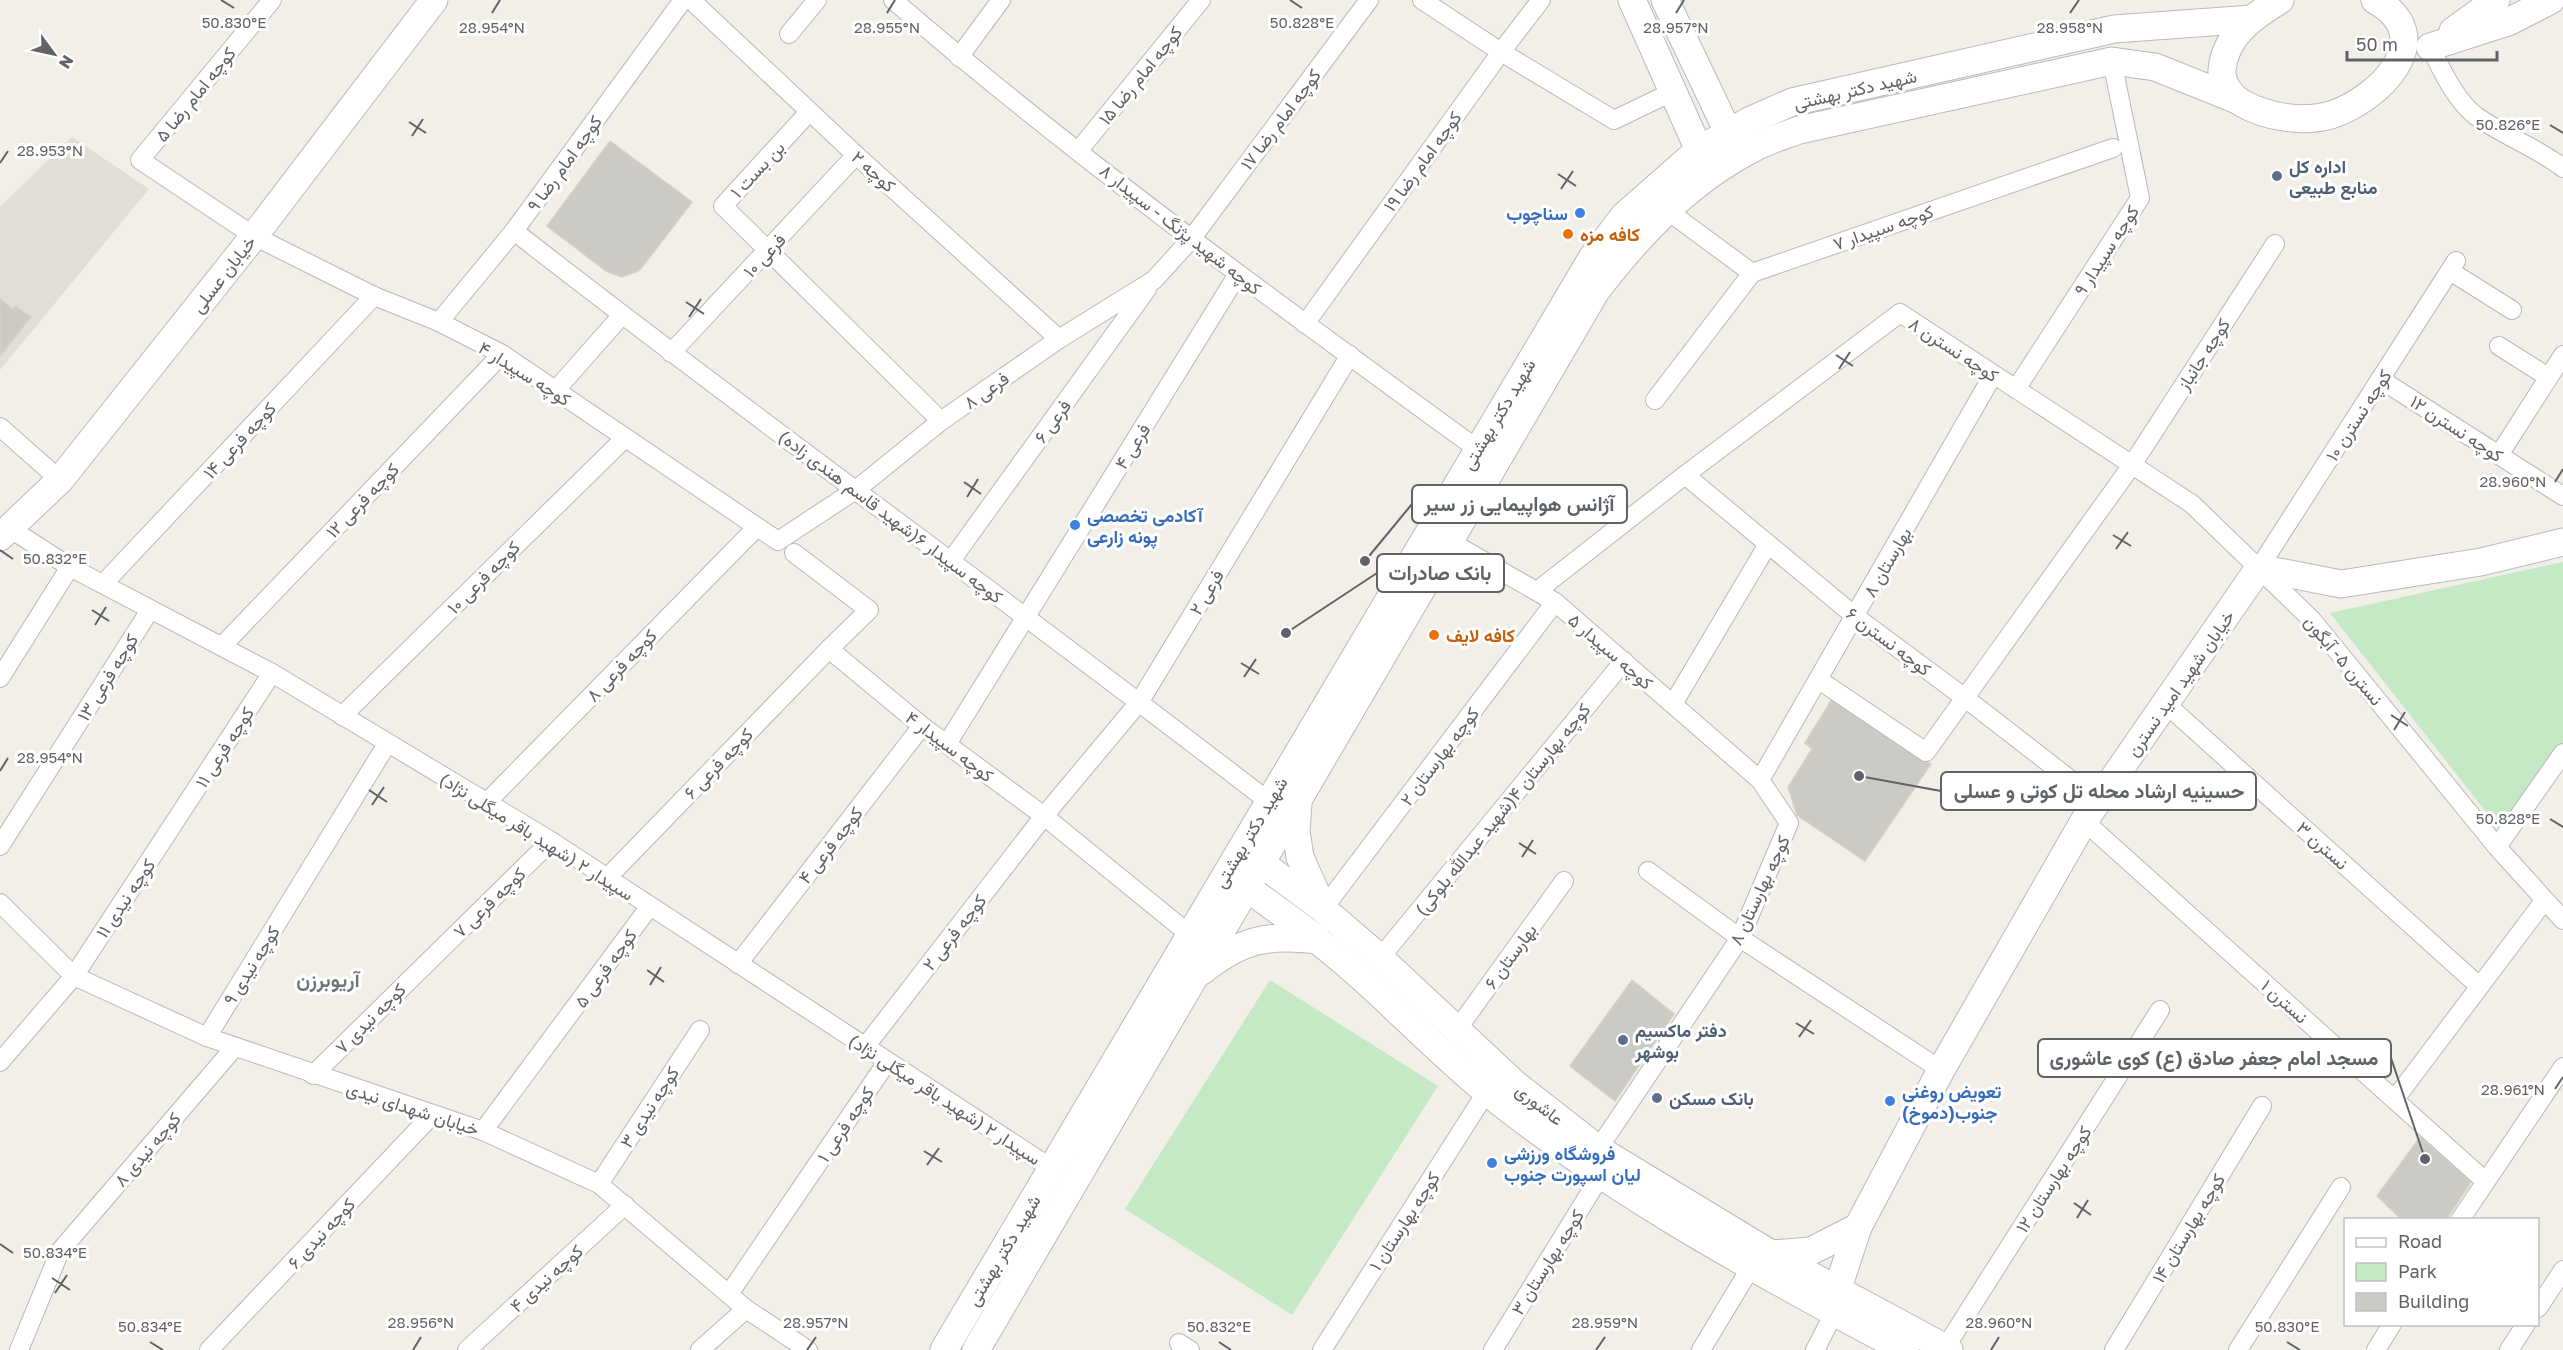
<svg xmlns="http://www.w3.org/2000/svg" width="2563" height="1350" font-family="'Golos Text',Vazirmatn,sans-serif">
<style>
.education{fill:#e1ded6}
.green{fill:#c5e8c5}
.building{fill:#cccac5;stroke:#d6d1c6;stroke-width:1.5}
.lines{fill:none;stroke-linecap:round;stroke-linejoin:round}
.street-casing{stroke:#b5b8bc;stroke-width:20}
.secondary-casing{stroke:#b6babf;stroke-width:29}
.street{stroke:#fff;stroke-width:18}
.secondary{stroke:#fff;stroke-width:27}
.ticks{fill:none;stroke:#5f6368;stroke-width:2}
.service-dot{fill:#5c6f8a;stroke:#fff;stroke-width:2}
.shop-dot{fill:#3f7fe0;stroke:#fff;stroke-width:2}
.food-dot{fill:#e8710a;stroke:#fff;stroke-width:2}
.labels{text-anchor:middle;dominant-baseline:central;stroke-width:6;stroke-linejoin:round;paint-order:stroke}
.street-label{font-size:18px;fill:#5f6368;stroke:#fff}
.service-label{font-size:18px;font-weight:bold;fill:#4e5e75;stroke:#fff;text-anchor:start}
.shop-label{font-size:18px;font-weight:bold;fill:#366cbe;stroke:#fff;text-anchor:start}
.food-label{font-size:18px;font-weight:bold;fill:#c56008;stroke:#fff;text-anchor:start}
.neighbourhood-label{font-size:20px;font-weight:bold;fill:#70757a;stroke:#fff}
.ticks-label{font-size:15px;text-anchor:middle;fill:#5f6368;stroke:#fff;stroke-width:6;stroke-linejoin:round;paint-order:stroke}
.leader{fill:none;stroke:#5f6368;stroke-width:2}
.callout-dot{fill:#5f6368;stroke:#fff;stroke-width:2}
.callout{fill:#fff;stroke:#5f6368;stroke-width:2}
.callout-label{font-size:20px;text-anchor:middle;font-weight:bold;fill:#5f6368}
</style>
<rect width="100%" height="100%" fill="#f1efe8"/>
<!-- education -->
<path class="education" d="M72,137L149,189L0,370V207Z"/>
<!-- green -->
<g class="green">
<path d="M2563,562V743L2501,831L2330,613Z"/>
<path d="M1270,980L1438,1086L1292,1315L1125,1209Z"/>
</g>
<!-- building -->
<g class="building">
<path d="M610,141L692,202L643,266L638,271L622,277L606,271L547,226Z"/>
<path d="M0,299L13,309L15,306L31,317L0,356Z"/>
<path d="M1832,699L1931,764L1865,861L1797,815L1788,787L1812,749L1805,743Z"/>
<path d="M1632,980L1674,1014L1615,1101L1570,1066Z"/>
<path d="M2420,1137L2471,1182L2446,1220H2402L2377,1196Z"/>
</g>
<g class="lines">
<defs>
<g id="street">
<path d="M272,0L140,160L254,236L374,296L439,322L502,354L778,541L857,489L941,421L1059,339L1154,280L1192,238L1369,0"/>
<path d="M691,0L856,155L1059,339"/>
<path d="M893,0C1079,160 1278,304 1476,448"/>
<path d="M1422,0L1501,52L1614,120L1672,92"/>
<path d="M789,34L817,0"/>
<path d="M2430,47C2442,70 2455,100 2476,116C2504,136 2536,147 2563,168"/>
<path d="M959,57L1001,0"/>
<path d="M809,112L723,206L941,421"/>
<path d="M1079,150L1201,0"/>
<path d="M1668,211L1752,273L2113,148"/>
<path d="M514,231C762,425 1019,608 1268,801"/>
<path d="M2450,271L2512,310"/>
<path d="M439,322L514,231L683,0"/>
<path d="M1305,324L1501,52L1541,0"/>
<path d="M2499,346L2548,377"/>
<path d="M671,353L856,155"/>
<path d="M2380,379L2563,496"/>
<path d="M2016,389L2140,198L2112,61"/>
<path d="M555,391L622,315"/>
<path d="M1655,400L1752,273"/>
<path d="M0,427L60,480"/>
<path d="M2499,455L2563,355"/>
<path d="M1685,475L1856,617L1965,698L2098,801"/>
<path d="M9,528L70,567L272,673L551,841L1051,1168"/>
<path d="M1449,541L1555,602L1760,780L1789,823L1740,938L1598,1149"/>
<path d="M794,553L869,610L829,649L922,726L1044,816L1189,934"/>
<path d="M950,562L1147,289"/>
<path d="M2259,568L2456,261"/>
<path d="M103,584L374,296"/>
<path d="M1537,591L1685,475L1900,313L2192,504L2312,620L2497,847L2563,920"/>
<path d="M222,646L502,354"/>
<path d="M0,678L70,567"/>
<path d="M1819,680L1926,752L2132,465L2275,244"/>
<path d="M1673,704L1768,544"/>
<path d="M2166,704L2479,986"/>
<path d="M342,716L625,438"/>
<path d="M947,744L1238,274"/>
<path d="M1760,780L1993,375"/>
<path d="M486,803L756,528"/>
<path d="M2084,821L2485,1181"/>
<path d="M0,846L150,610"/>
<path d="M2497,847L2563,753"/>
<path d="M1648,871L1740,938L1941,1070"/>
<path d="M608,877L829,649"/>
<path d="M0,903L74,976L207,1037L483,1131L599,1184L746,1309L808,1350"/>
<path d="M1323,909L1555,602"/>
<path d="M1380,958L1624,661"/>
<path d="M738,964L922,726"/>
<path d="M1456,1031L1564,881"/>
<path d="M207,1037L387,744"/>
<path d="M865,1047L1044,816L1140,701L1350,355"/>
<path d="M0,1062L74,976L272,673"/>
<path d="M313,1075L551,841"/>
<path d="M2395,1099L2544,901"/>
<path d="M483,1131L650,906"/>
<path d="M599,1184L700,1030"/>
<path d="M2460,1220L2563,1067"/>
<path d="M729,1294L887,1062"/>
<path d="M2538,1308L2563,1270"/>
<path d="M1179,1343L1190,1350"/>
<path d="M1945,1348L2160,1010"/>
<path d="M19,1350L60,1251L234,1048"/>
<path d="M209,1350L432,1115"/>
<path d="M467,1350L625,1205"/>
<path d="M700,1350L746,1309"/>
<path d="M1322,1350L1487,1091"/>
<path d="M1493,1350L1601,1175"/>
<path d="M1701,1350L1751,1267"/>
<path d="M1815,1350L1834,1313"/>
<path d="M2114,1350L2262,1106"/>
<path d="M2238,1350L2341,1187"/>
<path d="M2376,1350L2392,1324"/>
<path d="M2509,1350L2526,1324"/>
</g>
<g id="secondary">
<path d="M1632,0L1699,150L1727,163L1728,132L1665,0"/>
<path d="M2280,0C2252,17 2225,36 2222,70C2221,83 2231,97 2242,103C2266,117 2303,123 2331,115C2380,99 2441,37 2375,0"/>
<path d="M2453,31L2496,0"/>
<path d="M2430,47L2508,22L2551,0"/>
<path d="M0,537L60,480L254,236L434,0"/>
<path d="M1298,804L1296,831L1300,857L1323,909L1380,958L1515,1084L1598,1149L1771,1254L1949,1350"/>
<path d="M1244,862L1261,863L1320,907"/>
<path d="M1238,873L1246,887L1316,938"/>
<path d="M1202,971C1242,939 1268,934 1317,940C1377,986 1428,1044 1487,1092C1614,1194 1761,1274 1905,1350"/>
<path d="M1771,1254L1811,1251L1858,1227"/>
<path d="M1834,1313L1837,1291L1858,1227L1941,1070L2084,821L2259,568L2341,584L2481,562L2563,542"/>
<path d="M944,1350L1592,258L1624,216L1699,150L1749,121L1792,102L2114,29L2252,19"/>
<path d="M976,1350L1596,291C1638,236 1689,181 1752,149C1766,141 1783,136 1799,130L2112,61L2155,67L2235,99"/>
</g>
</defs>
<!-- street casing -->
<use href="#street" class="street-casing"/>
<!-- secondary casing -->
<use href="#secondary" class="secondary-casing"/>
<!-- street -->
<use href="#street" class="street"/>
<!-- secondary -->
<use href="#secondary" class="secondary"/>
</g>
<!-- ticks -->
<path class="ticks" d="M221,0L234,8M1290,0L1302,8M492,13L500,0M887,13L895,0M1676,13L1684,0M2070,13L2079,0M409,122L426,133M2550,125L2563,133M412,136L423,119M0,163L8,151M1558,174L1576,186M1561,189L1573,171M686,302L704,314M689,317L701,299M1836,355L1853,366M1839,369L1850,352M964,482L981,494M2555,482L2563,469M967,497L978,479M2113,535L2131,546M2116,549L2128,532M0,550L13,559M92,610L109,621M95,625L106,607M1241,663L1259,674M1244,677L1256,659M2391,715L2408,726M2394,730L2405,712M0,771L8,758M369,790L387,802M372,805L384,787M2550,819L2563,827M1519,843L1536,854M1522,857L1533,840M647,970L664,982M650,985L661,967M1796,1023L1814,1034M1799,1037L1811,1020M2555,1089L2563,1077M924,1151L942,1162M927,1165L939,1148M2074,1203L2091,1215M2077,1218L2088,1200M0,1244L13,1253M52,1278L70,1290M55,1293L67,1275M150,1342L163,1350M1219,1342L1231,1350M2287,1342L2300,1350M413,1350L421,1337M807,1350L816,1337M1596,1350L1605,1337M1991,1350L1999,1337"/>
<!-- markers -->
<g class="service-dot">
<circle cx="2277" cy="176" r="6"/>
<circle cx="1623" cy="1040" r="6"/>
<circle cx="1657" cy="1098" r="6"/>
</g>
<g class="shop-dot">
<circle cx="1580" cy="213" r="6"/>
<circle cx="1075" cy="525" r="6"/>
<circle cx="1890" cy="1101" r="6"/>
<circle cx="1492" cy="1163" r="6"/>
</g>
<g class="food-dot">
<circle cx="1568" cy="234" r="6"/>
<circle cx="1434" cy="635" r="6"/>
</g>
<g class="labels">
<!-- street labels -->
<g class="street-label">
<text transform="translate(1140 75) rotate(-51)">کوچه امام رضا ۱۵</text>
<text transform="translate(1855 89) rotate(-13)">شهید دکتر بهشتی</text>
<text transform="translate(195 94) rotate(-51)">کوچه امام رضا ۵</text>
<text transform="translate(1280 119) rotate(-53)">کوچه امام رضا ۱۷</text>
<text transform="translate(1422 161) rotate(-54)">کوچه امام رضا ۱۹</text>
<text transform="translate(564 163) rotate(-54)">کوچه امام رضا ۹</text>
<text transform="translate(757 169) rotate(-47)">بن بست ۱</text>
<text transform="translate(874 171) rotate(42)">کوچه ۲</text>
<text transform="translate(1883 227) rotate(-19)">کوچه سپیدار ۷</text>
<text transform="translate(1181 229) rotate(38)">کوچه شهید پژنگ - سپیدار ۸</text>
<text transform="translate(2106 250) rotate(-57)">کوچه سپیدار ۹</text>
<text transform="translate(764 255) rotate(-47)">فرعی ۱۰</text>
<text transform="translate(223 274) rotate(-52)">خیابان عسلی</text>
<text transform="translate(1954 349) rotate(33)">کوچه نسترن ۸</text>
<text transform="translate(2203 354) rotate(-57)">کوچه جانباز</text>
<text transform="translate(525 373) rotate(32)">کوچه سپیدار ۴</text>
<text transform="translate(986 390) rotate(-35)">فرعی ۸</text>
<text transform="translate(1498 414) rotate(-59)">شهید دکتر بهشتی</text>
<text transform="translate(2358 415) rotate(-57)">کوچه نسترن ۱۰</text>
<text transform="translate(1052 421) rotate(-54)">فرعی ۶</text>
<text transform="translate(2457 428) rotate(33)">کوچه نسترن ۱۲</text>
<text transform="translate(239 440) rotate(-47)">کوچه فرعی ۱۴</text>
<text transform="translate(1132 446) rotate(-58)">فرعی ۴</text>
<text transform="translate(362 500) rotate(-46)">کوچه فرعی ۱۲</text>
<text transform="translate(891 516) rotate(37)">کوچه سپیدار ۶(شهید قاسم هندی زاده)</text>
<text transform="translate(1887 562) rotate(-60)">بهارستان ۸</text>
<text transform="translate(483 577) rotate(-45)">کوچه فرعی ۱۰</text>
<text transform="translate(1206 592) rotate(-59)">فرعی ۲</text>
<text transform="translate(1889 641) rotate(37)">کوچه نسترن ۶</text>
<text transform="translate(1611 651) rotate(41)">کوچه سپیدار ۵</text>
<text transform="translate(2344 660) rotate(50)">نسترن ۵- آبگون</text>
<text transform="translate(621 665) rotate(-46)">کوچه فرعی ۸</text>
<text transform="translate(107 677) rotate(-58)">کوچه فرعی ۱۳</text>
<text transform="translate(2180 683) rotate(-55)">خیابان شهید امید نسترن</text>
<text transform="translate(950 746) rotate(37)">کوچه سپیدار ۴</text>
<text transform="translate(224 747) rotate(-57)">کوچه فرعی ۱۱</text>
<text transform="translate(1439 756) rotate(-53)">کوچه بهارستان ۲</text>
<text transform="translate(718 763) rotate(-46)">کوچه فرعی ۶</text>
<text transform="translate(1502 809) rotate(-51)">کوچه بهارستان ۴(شهید عبدالله بلوکی)</text>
<text transform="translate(1250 832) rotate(-59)">شهید دکتر بهشتی</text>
<text transform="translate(537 836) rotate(32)">سپیدار ۲ (شهید باقر میگلی نژاد)</text>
<text transform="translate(830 845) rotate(-52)">کوچه فرعی ۴</text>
<text transform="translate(2323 845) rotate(42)">نسترن ۳</text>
<text transform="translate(1759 890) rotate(-65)">کوچه بهارستان ۸</text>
<text transform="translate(125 898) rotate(-56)">کوچه نیدی ۱۱</text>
<text transform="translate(489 902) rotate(-44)">کوچه فرعی ۷</text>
<text transform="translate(954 932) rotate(-52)">کوچه فرعی ۲</text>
<text transform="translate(1510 956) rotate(-54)">بهارستان ۶</text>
<text transform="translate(251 965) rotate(-58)">کوچه نیدی ۹</text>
<text transform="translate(605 968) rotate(-54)">کوچه فرعی ۵</text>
<text transform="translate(2285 1001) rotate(42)">نسترن ۱</text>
<text transform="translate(370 1018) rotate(-45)">کوچه نیدی ۷</text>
<text transform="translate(945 1099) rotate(33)">سپیدار ۲ (شهید باقر میگلی نژاد)</text>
<text transform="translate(1540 1104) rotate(38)">عاشوری</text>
<text transform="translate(649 1107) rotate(-57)">کوچه نیدی ۳</text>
<text transform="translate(413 1108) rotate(18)">خیابان شهدای نیدی</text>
<text transform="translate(845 1124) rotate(-56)">کوچه فرعی ۱</text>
<text transform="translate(147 1149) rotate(-49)">کوچه نیدی ۸</text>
<text transform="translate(2053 1179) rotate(-57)">کوچه بهارستان ۱۲</text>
<text transform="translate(1404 1221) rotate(-57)">کوچه بهارستان ۱</text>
<text transform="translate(2188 1228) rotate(-59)">کوچه بهارستان ۱۴</text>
<text transform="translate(321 1233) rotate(-47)">کوچه نیدی ۶</text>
<text transform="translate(1003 1250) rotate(-59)">شهید دکتر بهشتی</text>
<text transform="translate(1547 1262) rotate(-58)">کوچه بهارستان ۳</text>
<text transform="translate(546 1278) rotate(-42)">کوچه نیدی ۴</text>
</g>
<!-- service labels -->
<g class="service-label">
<text x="2289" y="166">اداره کل<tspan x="2289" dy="21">منابع طبیعی</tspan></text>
<text x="1635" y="1030">دفتر ماکسیم<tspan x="1635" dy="21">بوشهر</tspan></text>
<text x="1669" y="1098">بانک مسکن</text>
</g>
<!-- shop labels -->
<g class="shop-label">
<text x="1568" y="213" text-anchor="end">سناچوب</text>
<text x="1087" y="515">آکادمی تخصصی<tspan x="1087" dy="21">پونه زارعی</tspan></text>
<text x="1902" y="1091">تعويض روغنی<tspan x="1902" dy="21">جنوب(دموخ)</tspan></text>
<text x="1504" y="1153">فروشگاه ورزشی<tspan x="1504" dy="21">لیان اسپورت جنوب</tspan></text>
</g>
<!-- food labels -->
<g class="food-label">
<text x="1580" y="234">کافه مزه</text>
<text x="1446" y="635">کافه لایف</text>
</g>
<!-- neighbourhood labels -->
<g class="neighbourhood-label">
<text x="328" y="979">آریو‌برزن</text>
</g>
</g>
<g class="ticks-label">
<text x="234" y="28">50.830°E</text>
<text x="1302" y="28">50.828°E</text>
<text x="492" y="33">28.954°N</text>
<text x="887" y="33">28.955°N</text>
<text x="1676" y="33">28.957°N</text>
<text x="2070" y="33">28.958°N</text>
<text x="2508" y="130">50.826°E</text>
<text x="50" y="156">28.953°N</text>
<text x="2513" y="487">28.960°N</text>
<text x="55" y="564">50.832°E</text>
<text x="50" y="763">28.954°N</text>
<text x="2508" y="824">50.828°E</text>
<text x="2513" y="1095">28.961°N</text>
<text x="55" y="1258">50.834°E</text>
<text x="421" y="1328">28.956°N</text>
<text x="816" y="1328">28.957°N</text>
<text x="1605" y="1328">28.959°N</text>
<text x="1999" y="1328">28.960°N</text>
<text x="150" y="1332">50.834°E</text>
<text x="1219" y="1332">50.832°E</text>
<text x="2287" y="1332">50.830°E</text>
</g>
<!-- callouts -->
<path class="leader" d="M1365 561L1412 504M1286 633L1377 573M1859 776L1941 791M2425 1159L2391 1058"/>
<g class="callout-dot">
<circle cx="1365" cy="561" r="6"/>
<circle cx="1286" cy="633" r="6"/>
<circle cx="1859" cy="776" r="6"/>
<circle cx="2425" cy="1159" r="6"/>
</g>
<g class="callout">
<rect x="1412" y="485" width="215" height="38" rx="6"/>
<rect x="1377" y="554" width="127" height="38" rx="6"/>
<rect x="1941" y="772" width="315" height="38" rx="6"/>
<rect x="2038" y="1039" width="353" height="38" rx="6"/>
</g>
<g class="callout-label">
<text x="1519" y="511">آژانس هواپیمایی زر سیر</text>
<text x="1440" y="580">بانک صادرات</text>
<text x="2099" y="798">حسینیه ارشاد محله تل کوتی و عسلی</text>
<text x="2214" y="1065">مسجد امام جعفر صادق (ع) کوی عاشوری</text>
</g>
<!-- legend -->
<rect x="2344" y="1218" width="195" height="108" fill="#ffffff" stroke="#bfc1c3" stroke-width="1.5"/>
<rect x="2356" y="1238" width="30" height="9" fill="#ffffff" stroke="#bfc1c3" stroke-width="1.5"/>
<text x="2398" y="1248" font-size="18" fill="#5f6368">Road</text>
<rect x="2356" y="1263" width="30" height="18" fill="#c5e8c5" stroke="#bfc1c3" stroke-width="1.5"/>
<text x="2398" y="1278" font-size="18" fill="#5f6368">Park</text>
<rect x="2356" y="1293" width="30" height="18" fill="#cccac5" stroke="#bfc1c3" stroke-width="1.5"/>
<text x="2398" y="1308" font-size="18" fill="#5f6368">Building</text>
<!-- north arrow -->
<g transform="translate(54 54) rotate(123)" stroke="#ffffff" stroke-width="4.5" paint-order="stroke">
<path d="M0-4.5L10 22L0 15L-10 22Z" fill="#5f6368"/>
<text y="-9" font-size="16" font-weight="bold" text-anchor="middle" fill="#5f6368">N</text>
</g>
<!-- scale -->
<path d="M2347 51v9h150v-9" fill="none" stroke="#5f6368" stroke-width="3"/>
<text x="2356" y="51" font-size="18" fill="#5f6368" stroke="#ffffff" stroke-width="4.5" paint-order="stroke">50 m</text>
</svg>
